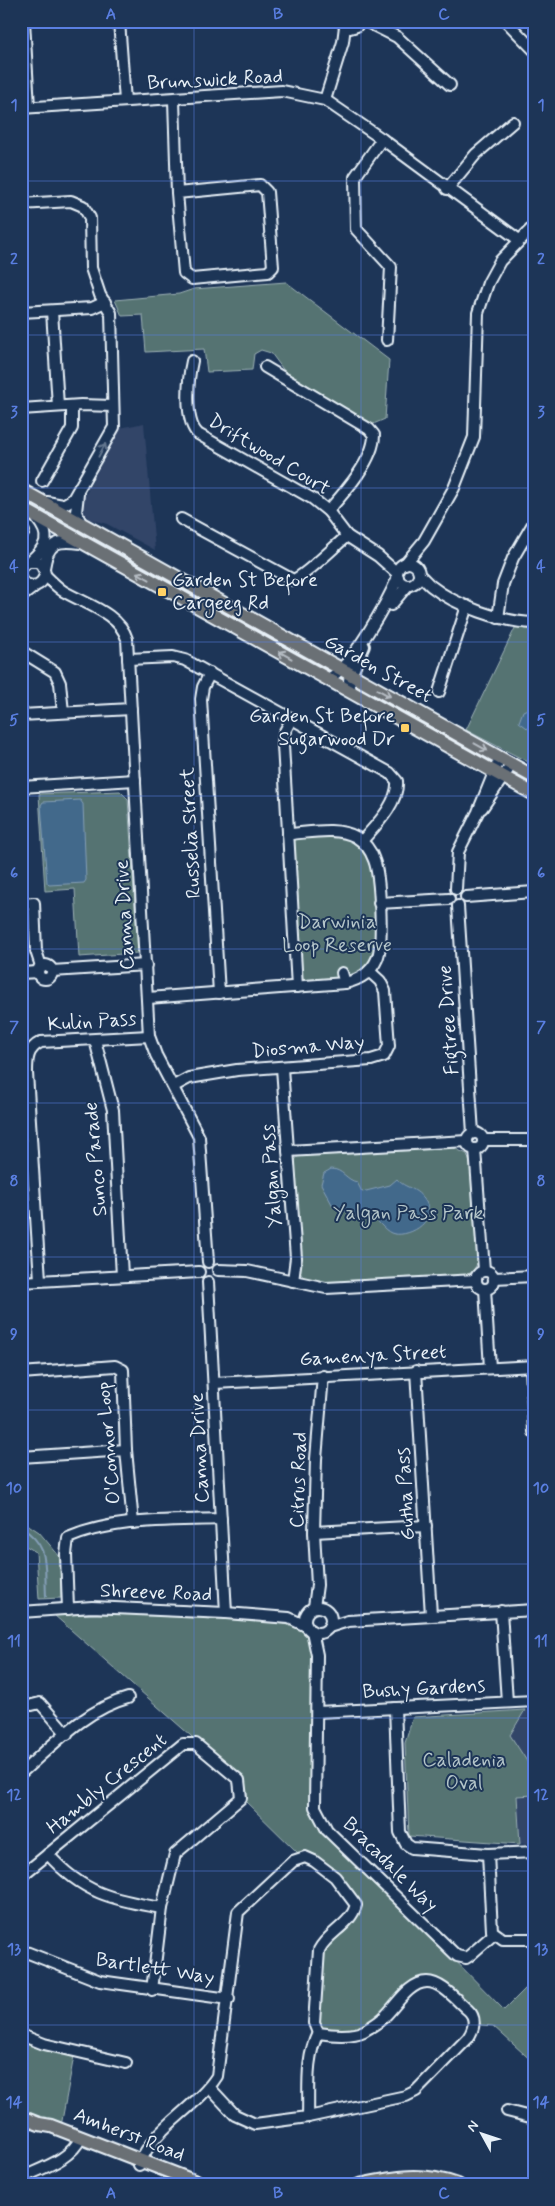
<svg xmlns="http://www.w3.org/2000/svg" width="555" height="2206" font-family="Mynerve,sans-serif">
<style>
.built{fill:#304468}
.green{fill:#547372;stroke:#9eb2b5}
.water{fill:#43698b;stroke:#859fb7}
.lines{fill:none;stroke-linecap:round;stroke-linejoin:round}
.stream{stroke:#859fb7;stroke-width:2}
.minor-casing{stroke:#e8f1f8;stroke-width:14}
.major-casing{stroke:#e8f1f8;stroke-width:16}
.minor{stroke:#1d3557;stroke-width:10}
.major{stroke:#6b6f75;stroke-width:12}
.oneway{stroke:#64778f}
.oneway2{stroke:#b6bdc4}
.grid{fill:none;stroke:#5a7fe2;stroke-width:1;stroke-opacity:0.55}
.poi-dot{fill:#ffd166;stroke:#1d3557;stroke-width:2}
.labels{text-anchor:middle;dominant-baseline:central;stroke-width:4;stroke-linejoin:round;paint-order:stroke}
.street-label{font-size:20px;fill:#e8f1f8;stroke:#1d3557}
.poi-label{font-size:20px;fill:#e8f1f8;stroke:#1d3557;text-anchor:start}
.park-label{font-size:20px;fill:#b4c5c9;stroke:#1d3557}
.neatline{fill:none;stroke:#5a7fe2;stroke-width:2}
.grid-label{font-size:16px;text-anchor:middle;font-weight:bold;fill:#5a7fe2}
</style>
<rect width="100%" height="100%" fill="#1d3557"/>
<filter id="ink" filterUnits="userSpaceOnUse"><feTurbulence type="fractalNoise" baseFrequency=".02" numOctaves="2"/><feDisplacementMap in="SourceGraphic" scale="10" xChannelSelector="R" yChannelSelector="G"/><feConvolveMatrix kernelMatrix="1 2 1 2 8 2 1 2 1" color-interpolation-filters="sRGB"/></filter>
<g filter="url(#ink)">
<!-- built -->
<g class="built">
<path d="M144,423L155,550L107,524L89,519L81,509L82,501L120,428Z"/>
<path d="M525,1710H534V1772L510,1735Z"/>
<path d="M517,1795H534V1843L520,1844Z"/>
</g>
<!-- green -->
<g class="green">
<path d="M286,282L389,360L385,419L371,425L285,372L271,353L261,350L254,354L252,370L207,372L204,349L146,352L143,315L122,316L115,300L179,294L194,289Z"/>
<path d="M515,628H534V765L466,730Z"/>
<path d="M120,791L128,799L138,953L79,957L75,889L45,891L39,794Z"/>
<path d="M335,834C345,836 359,840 365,849C380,871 376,919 378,945C369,984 337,979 305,982L301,978L293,842L298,837Z"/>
<path d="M449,1146L467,1154L471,1166L479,1250C478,1263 477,1270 465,1276L327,1283L303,1277L299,1270L294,1162L298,1156Z"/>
<path d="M21,1520L39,1532L60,1557L61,1598L39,1599L36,1552L21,1543Z"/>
<path d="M159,1613L239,1618L297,1626L306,1631L310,1638L313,1666L315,1784L325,1828L504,2010L531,1983L529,1945H534V2063L493,2026L481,2025L476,2013L427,1981L362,2031L319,2032L315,2023L321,1952L353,1919L354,1898L299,1854L243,1799L242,1781L54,1615Z"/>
<path d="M525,1710L510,1735L534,1772V1795L517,1796L520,1844L409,1836L405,1743L413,1717Z"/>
<path d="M21,2040L74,2056L61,2126L21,2110Z"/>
</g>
<!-- water -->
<g class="water">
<path d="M534,706V733L519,722L523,711Z"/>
<path d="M80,800L83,804L86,880L84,883L49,885L47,883L41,805L43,802Z"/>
<path d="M331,1169C343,1169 346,1180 357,1182L362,1192L390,1185L397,1179C405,1189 416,1186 426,1202C438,1223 406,1239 391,1233C384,1230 378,1220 370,1216H357L333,1206L321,1184L324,1173Z"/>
</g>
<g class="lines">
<!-- stream -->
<path class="stream" d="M21,1527C51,1547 44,1564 46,1596"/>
<defs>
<g id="minor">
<path d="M24,21L29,107"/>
<path d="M119,21L125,101"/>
<path d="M365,21L397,37L450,85"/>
<path d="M506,21L534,50"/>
<path d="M342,22L350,28L357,26L359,21"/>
<path d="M174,100L177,193L184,273L192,279L268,272L273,267L267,192L260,185L177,193"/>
<path d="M325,100L343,42L345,26"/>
<path d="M21,108L282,91L325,100L382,139L519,240"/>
<path d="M382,139L355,177L356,229L391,267L387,340"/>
<path d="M447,189L476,154L513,122"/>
<path d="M21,204L71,201L83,206L90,218L91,268L100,295L111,313L114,427L73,499L63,505L47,502"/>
<path d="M52,311L58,406"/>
<path d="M21,312L92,308L105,302"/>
<path d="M192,361C188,379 184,421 198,434L313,499L328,511L347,536L378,556L397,573"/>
<path d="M265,367L369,429L374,435C374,460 344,493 328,511"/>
<path d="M21,409L81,405L113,406"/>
<path d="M42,481L72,428V406"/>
<path d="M78,494L76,512L81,523"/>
<path d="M181,519L293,580C304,577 336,545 347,536"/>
<path d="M21,531L24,532"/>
<path d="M30,561C46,547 52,537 37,519"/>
<circle cx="408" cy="574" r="11"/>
<path d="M405,564L424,541L454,488L474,437L478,313L488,283L500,261L534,226"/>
<path d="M21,568L28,562H38C56,575 34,597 21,579"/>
<path d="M44,568C48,541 58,540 81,543"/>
<path d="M45,575C51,581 57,587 63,591C85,604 119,613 127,639L149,1036L156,1055L199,1137L208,1262"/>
<path d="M419,575C424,578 426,582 431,586C456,606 502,622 534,623"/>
<path d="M21,597L34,587"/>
<path d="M391,605L408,585"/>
<path d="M498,618L503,584L513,558L534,522"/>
<path d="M21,651L55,672L60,683L63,712"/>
<path d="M128,659L173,657L185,660L390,773L397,781C399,803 375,826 362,841"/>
<path d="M210,673L203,687L201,699L219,993"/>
<path d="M328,679C351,668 388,601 398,577"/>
<path d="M351,692L349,680L364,646"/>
<path d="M439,692L467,606"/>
<path d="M21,715L131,709"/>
<path d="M292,718L284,733L283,745L297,987"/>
<path d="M21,787L135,780"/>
<path d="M482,808L512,764"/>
<path d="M456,889L458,852L478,812L500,758"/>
<path d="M466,897L534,892"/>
<path d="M379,903L449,899"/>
<path d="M21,904L34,903L36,951L41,966"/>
<path d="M458,906L473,1133"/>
<circle cx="45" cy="972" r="7"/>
<path d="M52,971L146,965"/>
<path d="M21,973L38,972"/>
<path d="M342,973L345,983"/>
<path d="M148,998L345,983C359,980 371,973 377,959C384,945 380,875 374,860C371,851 364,842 356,837C337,826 308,833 288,834"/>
<path d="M95,1040L113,1110L122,1276"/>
<path d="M282,1068L296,1258L293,1281"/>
<path d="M174,1086L189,1078L237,1070L371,1060L384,1056L389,1046L385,991L380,981L369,971"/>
<circle cx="475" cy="1141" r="8"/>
<path d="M484,1140H534"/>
<path d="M475,1149L484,1270"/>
<path d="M288,1151L467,1141"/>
<path d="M218,1270L247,1271L326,1288L476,1280"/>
<circle cx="485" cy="1280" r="9"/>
<path d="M494,1278L534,1276"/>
<path d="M40,1280L27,1073C27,1059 27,1049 41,1042L149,1036"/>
<path d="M21,1282L199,1272"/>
<path d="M208,1282L226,1613"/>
<path d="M485,1289L490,1368"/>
<path d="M531,1366L534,1432"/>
<path d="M416,1371L431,1615"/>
<path d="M21,1373L115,1366L123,1370L126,1450L133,1523"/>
<path d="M214,1383L534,1366"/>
<path d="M21,1457L126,1450"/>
<path d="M314,1532L426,1526"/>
<circle cx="318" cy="1620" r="13"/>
<path d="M314,1607L317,1585L314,1532L316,1459L323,1376"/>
<path d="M68,1609L66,1554L68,1538C115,1518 171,1521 221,1519"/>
<path d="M501,1611L507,1702"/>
<path d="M21,1612L92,1607L226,1613L289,1618L306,1626"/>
<path d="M329,1627L348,1621L534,1610"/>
<path d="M312,1631L317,1655L315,1807L327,1830L457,1956L466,1958L469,1956L494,1934"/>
<path d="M32,1705L40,1703L67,1734"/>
<path d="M395,1708L400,1832L406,1844L412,1848L488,1854L534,1852"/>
<path d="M317,1712L534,1701"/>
<path d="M21,1773C53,1745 86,1709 128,1698"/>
<path d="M48,1854C82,1893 113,1900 162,1908"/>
<path d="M488,1854L492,1931L503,1939H534"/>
<path d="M21,1879L25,1873L183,1744H196L239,1780L241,1798L175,1854L162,1908L152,1990"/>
<path d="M21,1950L100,1981L229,1999"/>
<path d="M21,2035L44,2044L126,2063"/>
<path d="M210,2088L235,2115L255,2124L308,2117L406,2096L416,2091L468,2038C474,2029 477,2018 468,2010C458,2002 442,1982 427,1982C410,1982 397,2004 386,2015C381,2021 371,2027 364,2031C352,2037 332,2035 318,2033"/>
<path d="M507,2111L534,2118"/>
<path d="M308,2117C309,2089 305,2059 318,2033"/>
<path d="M139,2165C153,2127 196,2109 217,2076L238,1912L293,1861L305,1857L314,1861L335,1877L356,1905C351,1925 327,1933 319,1950L314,2023L318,2033"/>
<path d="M21,2178C42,2168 71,2160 81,2137"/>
</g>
<g id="major">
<path d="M21,490L534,777"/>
<path d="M21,508L534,794"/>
<path d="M21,2117L39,2124L51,2126L204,2185"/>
<path d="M359,2185C396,2177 421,2172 458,2185"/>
</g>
</defs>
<!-- minor casing -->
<use href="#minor" class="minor-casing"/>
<!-- major casing -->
<use href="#major" class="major-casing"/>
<!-- minor -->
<use href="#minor" class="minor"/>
<!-- major -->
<use href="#major" class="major"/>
</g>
<!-- one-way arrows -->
<defs><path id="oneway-shaft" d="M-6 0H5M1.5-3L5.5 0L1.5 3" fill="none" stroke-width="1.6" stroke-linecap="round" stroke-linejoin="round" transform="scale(1.25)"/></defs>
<use class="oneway" href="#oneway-shaft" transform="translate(102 450) rotate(-62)"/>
<g class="oneway2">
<use href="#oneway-shaft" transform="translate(143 576) rotate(-151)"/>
<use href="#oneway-shaft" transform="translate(285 655) rotate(-151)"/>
<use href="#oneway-shaft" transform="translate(384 693) rotate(29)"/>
<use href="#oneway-shaft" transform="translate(481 747) rotate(29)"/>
</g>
</g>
<!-- grid -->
<path class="grid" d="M194,21V2185M361,21V2185M21,181H534M21,335H534M21,488H534M21,642H534M21,796H534M21,949H534M21,1103H534M21,1257H534M21,1410H534M21,1564H534M21,1718H534M21,1871H534M21,2025H534"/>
<!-- markers -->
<g class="poi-dot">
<rect x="157" y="587" width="10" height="10" rx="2.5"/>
<rect x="400" y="723" width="10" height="10" rx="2.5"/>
</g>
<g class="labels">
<!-- street labels -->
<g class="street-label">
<text transform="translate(215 80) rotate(-3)">Brunswick Road</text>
<text transform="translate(269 455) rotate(31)">Driftwood Court</text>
<text transform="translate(378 669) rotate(29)">Garden Street</text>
<text transform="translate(191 833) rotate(-93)">Russelia Street</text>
<text transform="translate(125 915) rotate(-93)">Canna Drive</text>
<text transform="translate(449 1020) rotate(-94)">Figtree Drive</text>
<text transform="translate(92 1022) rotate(-4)">Kulin Pass</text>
<text transform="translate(308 1047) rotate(-5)">Diosma Way</text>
<text transform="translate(96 1159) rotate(-95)">Sunco Parade</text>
<text transform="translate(272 1176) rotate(-94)">Yalgan Pass</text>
<text transform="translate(373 1356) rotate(-3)">Gamenya Street</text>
<text transform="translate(109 1443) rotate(-95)">O'Connor Loop</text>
<text transform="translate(200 1448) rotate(-93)">Canna Drive</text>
<text transform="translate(299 1480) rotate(-88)">Citrus Road</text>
<text transform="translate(406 1494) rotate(-93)">Gutha Pass</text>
<text transform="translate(156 1593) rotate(2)">Shreeve Road</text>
<text transform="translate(424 1689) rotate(-3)">Bushy Gardens</text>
<text transform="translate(107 1784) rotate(-39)">Hambly Crescent</text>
<text transform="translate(390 1865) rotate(45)">Bracadale Way</text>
<text transform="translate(155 1969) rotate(9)">Bartlett Way</text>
<text transform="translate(129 2135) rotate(21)">Amherst Road</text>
</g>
<!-- poi labels -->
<g class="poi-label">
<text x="172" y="580">Garden St Before<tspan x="172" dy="23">Cargeeg Rd</tspan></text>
<text x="395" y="716" text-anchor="end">Garden St Before<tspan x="395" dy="23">Sugarwood Dr</tspan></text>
</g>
<!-- park labels -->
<g class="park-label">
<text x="337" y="922">Darwinia<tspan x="337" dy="23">Loop Reserve</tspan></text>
<text x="408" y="1213">Yalgan Pass Park</text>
<text x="464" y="1760">Caladenia<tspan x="464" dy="23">Oval</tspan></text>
</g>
</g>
<!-- margin -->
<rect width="555" height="2206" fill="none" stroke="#1d3557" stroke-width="55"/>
<!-- north arrow -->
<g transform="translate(482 2134) rotate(310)" stroke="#1d3557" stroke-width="4" paint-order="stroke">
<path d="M0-4L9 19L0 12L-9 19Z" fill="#e8f1f8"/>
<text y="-8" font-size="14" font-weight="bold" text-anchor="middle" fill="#e8f1f8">N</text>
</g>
<rect x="28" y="28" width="500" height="2150" class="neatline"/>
<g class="grid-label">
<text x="111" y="19">A</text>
<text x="278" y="19">B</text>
<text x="444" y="19">C</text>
<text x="14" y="110">1</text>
<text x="541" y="110">1</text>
<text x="14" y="264">2</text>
<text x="541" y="264">2</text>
<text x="14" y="417">3</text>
<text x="541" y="417">3</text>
<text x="14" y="571">4</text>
<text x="541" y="571">4</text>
<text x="14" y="725">5</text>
<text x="541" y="725">5</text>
<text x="14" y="878">6</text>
<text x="541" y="878">6</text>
<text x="14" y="1032">7</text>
<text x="541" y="1032">7</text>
<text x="14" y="1186">8</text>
<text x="541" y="1186">8</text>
<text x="14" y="1339">9</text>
<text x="541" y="1339">9</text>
<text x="14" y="1493">10</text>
<text x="541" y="1493">10</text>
<text x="14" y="1646">11</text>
<text x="541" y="1646">11</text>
<text x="14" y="1800">12</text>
<text x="541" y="1800">12</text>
<text x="14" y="1954">13</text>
<text x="541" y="1954">13</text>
<text x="14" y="2107">14</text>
<text x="541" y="2107">14</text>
<text x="111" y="2198">A</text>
<text x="278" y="2198">B</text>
<text x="444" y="2198">C</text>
</g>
</svg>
